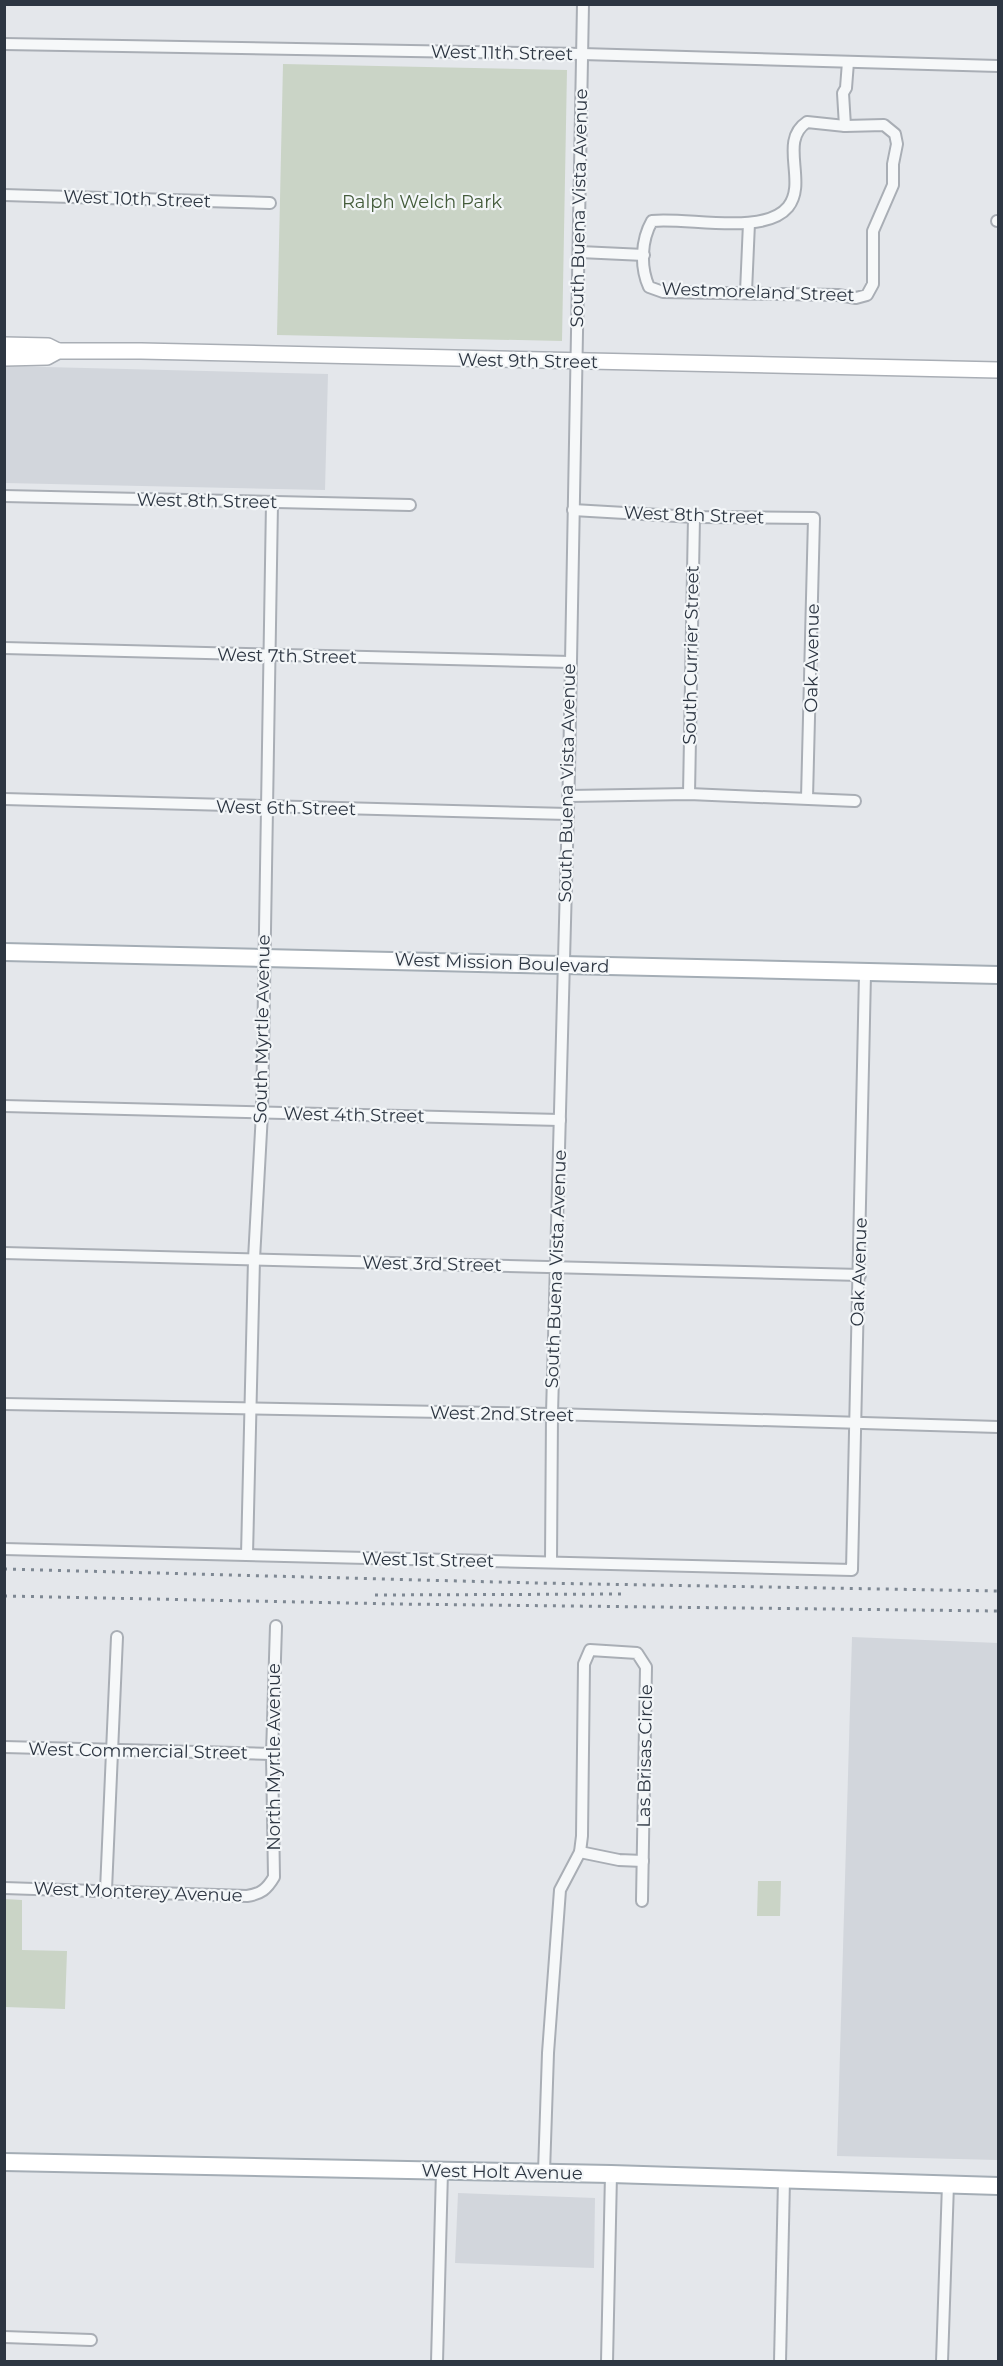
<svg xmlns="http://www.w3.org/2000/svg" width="1003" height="2366" font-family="Montserrat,sans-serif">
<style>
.built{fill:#d2d6dc}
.green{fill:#cad4c6}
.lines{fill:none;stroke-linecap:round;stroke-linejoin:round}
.street-casing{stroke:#a9aeb5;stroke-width:14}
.secondary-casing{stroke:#a9aeb5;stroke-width:18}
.primary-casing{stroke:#a4adb5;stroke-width:20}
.street{stroke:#f6f8f9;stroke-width:10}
.secondary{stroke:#fff;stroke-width:15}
.primary{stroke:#fff;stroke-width:16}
.rail{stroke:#7e8893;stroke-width:3;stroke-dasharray:3 6;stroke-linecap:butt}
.labels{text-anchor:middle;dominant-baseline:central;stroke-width:4.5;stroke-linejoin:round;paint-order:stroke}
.street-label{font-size:18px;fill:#2d3642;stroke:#f3f6f8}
.park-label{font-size:18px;fill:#445c3b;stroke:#f3f6f8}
</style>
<rect width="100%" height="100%" fill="#e4e7eb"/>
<!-- built -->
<g class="built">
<path d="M5,366L328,374L325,490L5,483Z"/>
<path d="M852,1637L998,1643V2160L837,2156Z"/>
<path d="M458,2193L595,2198L594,2268L455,2263Z"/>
</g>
<!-- green -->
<g class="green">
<path d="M283,64L567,70L562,341L277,335Z"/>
<path d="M758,1881H781L780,1916H757Z"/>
<path d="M5,1899L22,1900V1950L67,1951L65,2009L5,2007Z"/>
</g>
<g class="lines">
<defs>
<g id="street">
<path d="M4,44L582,54L998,66"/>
<path d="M807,122L845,126L884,125L895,134L897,144L893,164V185L873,231V284L867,295L856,298L838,295L663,292L649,287C640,267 641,240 652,221C688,217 764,236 788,207C808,182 778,141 807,122Z"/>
<path d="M845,126L843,93L846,88L848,62"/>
<path d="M4,195L270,203"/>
<path d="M997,221H998"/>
<path d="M580,252L644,255"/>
<path d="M746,292L749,223"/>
<path d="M4,496L410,505"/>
<path d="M573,510L694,517L814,518L807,798"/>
<path d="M4,648L570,662"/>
<path d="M689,794L694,517"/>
<path d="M569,796L689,794L855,801"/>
<path d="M4,799L568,814"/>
<path d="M4,1106L560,1120"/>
<path d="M4,1253L860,1275"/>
<path d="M4,1404L552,1414L998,1427"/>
<path d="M4,1549L852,1570L865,974"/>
<path d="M247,1555L254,1259L262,1113L272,503"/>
<path d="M551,1562L552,1414L569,771L583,4"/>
<path d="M4,1747L272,1754"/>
<path d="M580,1852L619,1860L643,1861"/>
<path d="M4,1888L247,1896C261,1894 267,1889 274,1877L272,1754L276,1626"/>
<path d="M106,1890L117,1637"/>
<path d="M544,2172L548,2053L560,1890L580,1852L582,1836L584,1664L590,1650L637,1653L646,1667L642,1901"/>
<path d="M4,2337L91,2340"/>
<path d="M437,2362L442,2171"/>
<path d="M607,2362L611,2174"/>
<path d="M780,2362L784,2180"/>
<path d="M942,2362L948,2184"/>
</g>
<g id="secondary">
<path d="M4,345L48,346L58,351"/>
<path d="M4,358L47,357L58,351H141L998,370"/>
</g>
<g id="primary">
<path d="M4,952L998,975"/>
<path d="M4,2162L611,2174L998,2186"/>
</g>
</defs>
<!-- street casing -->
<use href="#street" class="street-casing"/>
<!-- secondary casing -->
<use href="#secondary" class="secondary-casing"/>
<!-- primary casing -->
<use href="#primary" class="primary-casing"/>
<!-- street -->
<use href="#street" class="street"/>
<!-- secondary -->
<use href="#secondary" class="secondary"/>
<!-- primary -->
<use href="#primary" class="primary"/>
<!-- rail -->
<g class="rail">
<path d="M4,1569L535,1583L998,1591"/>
<path d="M375,1595L627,1594"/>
<path d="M4,1596L398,1604L998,1611"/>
</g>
</g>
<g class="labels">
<!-- street labels -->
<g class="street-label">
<text transform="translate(502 53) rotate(1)">West 11th Street</text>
<text transform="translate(137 199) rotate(2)">West 10th Street</text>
<text transform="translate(579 208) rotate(-89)">South Buena Vista Avenue</text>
<text transform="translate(758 292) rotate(2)">Westmoreland Street</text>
<text transform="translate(528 361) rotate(1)">West 9th Street</text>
<text transform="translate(207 501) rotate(1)">West 8th Street</text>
<text transform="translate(694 515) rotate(2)">West 8th Street</text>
<text transform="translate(691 655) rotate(-89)">South Currier Street</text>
<text transform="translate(287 656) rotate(1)">West 7th Street</text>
<text transform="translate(812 658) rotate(-89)">Oak Avenue</text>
<text transform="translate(567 783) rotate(-89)">South Buena Vista Avenue</text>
<text transform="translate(286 808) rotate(1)">West 6th Street</text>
<text transform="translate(502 963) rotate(2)">West Mission Boulevard</text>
<text transform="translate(262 1029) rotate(-89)">South Myrtle Avenue</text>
<text transform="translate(354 1115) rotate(1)">West 4th Street</text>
<text transform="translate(432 1264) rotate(1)">West 3rd Street</text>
<text transform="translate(556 1269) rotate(-88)">South Buena Vista Avenue</text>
<text transform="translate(859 1272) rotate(-88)">Oak Avenue</text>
<text transform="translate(502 1414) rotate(1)">West 2nd Street</text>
<text transform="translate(428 1560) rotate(1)">West 1st Street</text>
<text transform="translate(138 1751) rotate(1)">West Commercial Street</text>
<text transform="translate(645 1756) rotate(-89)">Las Brisas Circle</text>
<text transform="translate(274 1757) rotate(-90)">North Myrtle Avenue</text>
<text transform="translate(138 1892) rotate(2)">West Monterey Avenue</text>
<text transform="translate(502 2172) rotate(1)">West Holt Avenue</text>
</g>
<!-- park labels -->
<g class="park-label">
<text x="422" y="202">Ralph Welch Park</text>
</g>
</g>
<!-- border -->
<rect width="1003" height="2366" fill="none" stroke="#2d3642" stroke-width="12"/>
</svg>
